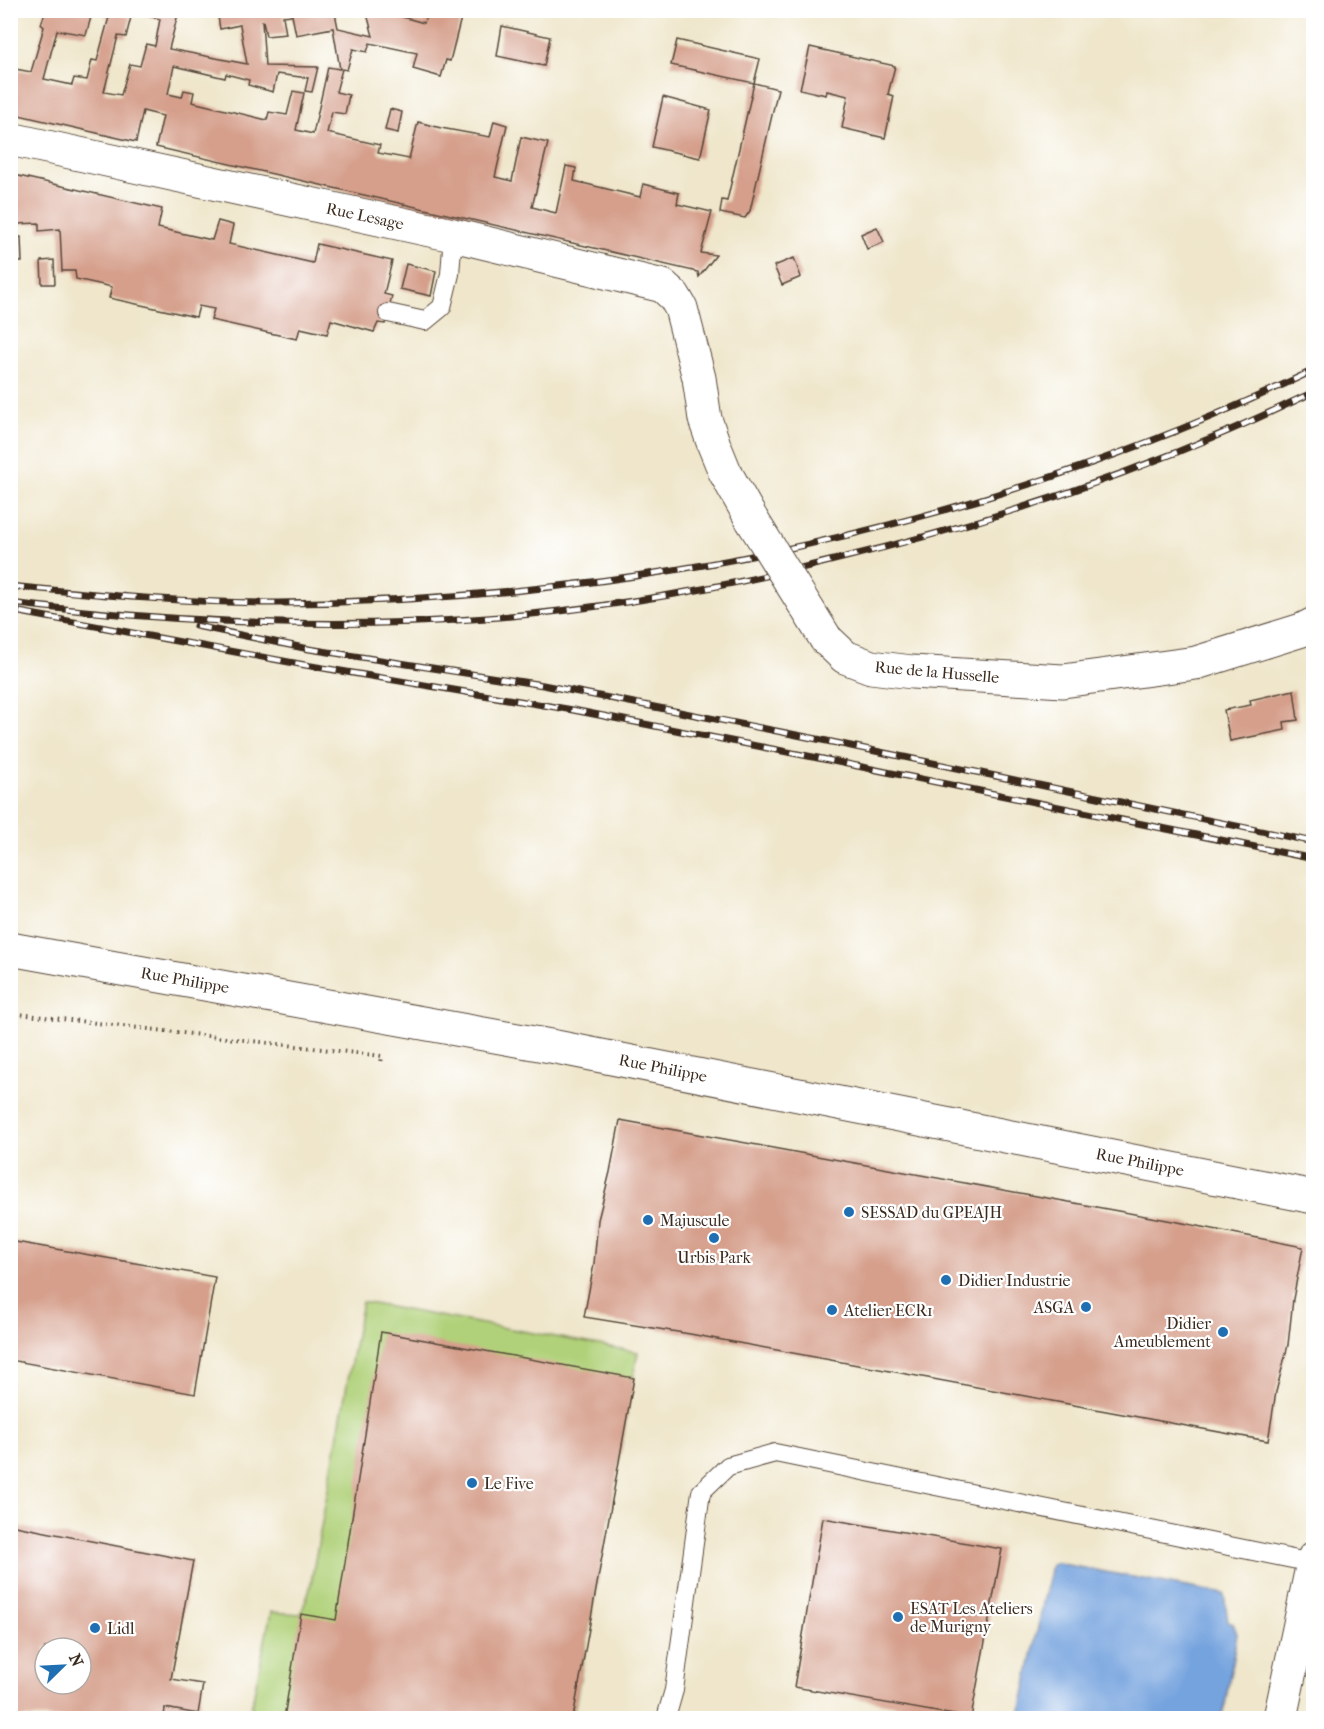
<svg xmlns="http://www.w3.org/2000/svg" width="1324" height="1729" font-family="'IM FELL French Canon',serif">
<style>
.green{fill:#b0d179;stroke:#767e4c;stroke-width:1.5}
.water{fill:#74a3de;stroke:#58667e;stroke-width:1.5}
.building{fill:#d59f8b;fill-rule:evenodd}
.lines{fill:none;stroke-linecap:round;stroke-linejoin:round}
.service-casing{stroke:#564638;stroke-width:20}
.minor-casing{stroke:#564638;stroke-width:35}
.path{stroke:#564638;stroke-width:4;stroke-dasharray:1.5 4.5;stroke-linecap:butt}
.service{stroke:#fff;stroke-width:18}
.minor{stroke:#fff;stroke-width:33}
.rail-casing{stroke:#3b2a1e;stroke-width:7}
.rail{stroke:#fff;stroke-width:4.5;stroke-dasharray:14;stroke-linecap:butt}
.minor-bridge-casing{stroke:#564638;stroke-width:35;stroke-linecap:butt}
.minor-bridge{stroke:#fff;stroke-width:33}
.poi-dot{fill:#1f6fb2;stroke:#fff;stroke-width:2}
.labels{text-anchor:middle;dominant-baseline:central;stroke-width:4.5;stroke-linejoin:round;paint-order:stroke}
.street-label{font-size:16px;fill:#3b2a1e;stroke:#fff}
.poi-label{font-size:16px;fill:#3b2a1e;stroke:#fff;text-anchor:start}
</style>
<rect width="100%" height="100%" fill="#fff"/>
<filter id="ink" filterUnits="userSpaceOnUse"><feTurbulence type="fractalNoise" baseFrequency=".0167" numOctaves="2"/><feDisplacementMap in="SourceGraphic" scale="12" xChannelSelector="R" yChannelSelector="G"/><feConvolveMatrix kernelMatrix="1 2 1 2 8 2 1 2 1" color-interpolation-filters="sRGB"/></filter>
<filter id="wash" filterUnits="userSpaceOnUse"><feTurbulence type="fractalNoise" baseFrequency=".008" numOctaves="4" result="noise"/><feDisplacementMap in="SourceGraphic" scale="24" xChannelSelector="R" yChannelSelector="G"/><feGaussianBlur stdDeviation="1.35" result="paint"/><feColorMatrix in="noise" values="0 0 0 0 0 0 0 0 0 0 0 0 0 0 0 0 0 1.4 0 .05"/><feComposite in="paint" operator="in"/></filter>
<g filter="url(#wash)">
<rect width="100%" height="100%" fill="#efe6cb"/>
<!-- green -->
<path class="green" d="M362,1302L638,1352L573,1718H249L271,1612L301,1614L310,1588Z"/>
<!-- water -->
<path class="water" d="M1057,1563L1224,1594L1228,1621L1233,1623L1237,1634L1225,1705L1221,1718H1019L1051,1565Z"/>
<g id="blocks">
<!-- building -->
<g class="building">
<path d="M46,10H93L86,35L57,30L44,79L72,85L74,78L87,80L92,60L97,61L109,17L104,16L105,10H124L123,15L131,17L126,37L118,36L104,92L121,95L130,64L140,66L146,44L155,46L160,19L124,10H179L169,49L247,64L240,25L220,29L217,10H337V13H335L338,28L373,36L366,10H378L424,23L427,10H463L450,61L446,60L441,77L413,69L417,53L370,43L367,52L353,49L347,70L342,69L336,92L349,95L345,114L332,112L327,133L380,145L378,153L409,159L418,122L441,128L490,137L494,121L507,125L495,177L512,181L521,137L548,143L532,207L556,213L566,166L576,168L574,181L640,197L643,184L679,193L677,204L712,212L701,253L716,255L699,277L698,272L156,147L163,116L143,111L136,142L10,113V68L31,72L44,27L41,24ZM292,15L296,35L333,28L340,69L328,67L313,134L296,130L304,93L293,91L287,115L269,112L267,120L192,102L194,92L184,90L182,97L168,94L174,66L225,78L226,74L249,80L248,85L273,92L277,74L308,78L305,91L312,92L318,67L265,66L262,21H263L266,36L286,34L283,16Z"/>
<path d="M502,26L550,37L544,66L497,56Z"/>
<path d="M677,40L760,59L754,83L778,89L750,211L745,218L720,213L722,200L727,201L754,83L671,65Z"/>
<path d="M810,47L895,66L888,94L894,96L885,138L842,128L848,96L827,91L826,95L800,89Z"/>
<path d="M663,97L711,110L700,158L652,147Z"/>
<path d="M390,109L402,112L398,133L385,130Z"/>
<path d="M10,174L162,209L158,228L212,240L218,221L233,225L229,244L313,263L317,244L392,261L384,294L392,296L385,324L378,323L374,332L331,320L327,334L300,328L297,339L211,320L214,309L199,306L196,317L109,298L112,287L76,279L75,271H62L60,229L39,231V223L17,224V237H21L22,262H15L17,292H10Z"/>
<path d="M877,227L884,242L867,249L861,234Z"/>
<path d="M794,258L801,277L782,285L774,266Z"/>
<path d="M54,260L55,284H42L41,261Z"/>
<path d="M406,264L436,271L431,296L400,289Z"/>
<path d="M1294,690L1298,720L1284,722L1285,730L1230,741L1224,710L1251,705L1250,700Z"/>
<path d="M620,1120L1178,1222L1303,1247L1293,1299L1288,1345L1276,1392L1268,1441L690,1334L584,1317L594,1264L598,1220L610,1172Z"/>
<path d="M10,1241L215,1277L195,1394L10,1360Z"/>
<path d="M381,1332L634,1378L573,1718H284L301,1614L336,1620Z"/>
<path d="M823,1518L1002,1549L971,1718L794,1687Z"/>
<path d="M10,1525L193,1561L171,1679L203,1684L198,1714L165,1708L164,1718H10ZM45,1648H81V1684H45Z"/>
</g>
</g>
</g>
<g filter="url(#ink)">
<use href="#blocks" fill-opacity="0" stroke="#564638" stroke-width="1.5"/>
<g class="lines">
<defs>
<g id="service">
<path d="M388,313L425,321L442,307L450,274L453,235"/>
<path d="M666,1718L674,1690L701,1492L728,1466L775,1453L1312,1563"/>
</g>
<g id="minor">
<path d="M10,139L453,235L663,286L674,296L681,308L699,378L705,419L714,445L725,472L752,520"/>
<path d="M826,639L845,657L871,667L912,672L1063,681L1196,663L1302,630L1314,624"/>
<path d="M10,949L556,1047L1314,1197"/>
<path d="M1280,1718L1314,1558"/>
</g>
</defs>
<!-- service casing -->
<use href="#service" class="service-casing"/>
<!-- minor casing -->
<use href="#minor" class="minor-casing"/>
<!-- path -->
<path class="path" d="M10,1013L382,1056L381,1063"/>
<!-- service -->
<use href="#service" class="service"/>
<!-- minor -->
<use href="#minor" class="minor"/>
<defs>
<g id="rail">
<path d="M10,586C100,595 189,603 279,603C635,601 993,525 1314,370"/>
<path d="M10,603C169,622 328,630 487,618C606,609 723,588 838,559C971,527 1102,485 1228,431C1257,419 1285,405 1314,392"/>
<path d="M20,612L305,665L573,710L813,757L1314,859"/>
<path d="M196,626L309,649L543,685L822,740L1314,842"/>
</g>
</defs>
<!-- rail casing -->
<use href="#rail" class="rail-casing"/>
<!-- rail -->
<use href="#rail" class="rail"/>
<defs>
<path id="minor-bridge" d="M752,520L826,639"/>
</defs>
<!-- minor-bridge casing -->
<use href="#minor-bridge" class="minor-bridge-casing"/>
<!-- minor-bridge -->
<use href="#minor-bridge" class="minor-bridge"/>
</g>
</g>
<!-- markers -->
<g class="poi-dot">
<circle cx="849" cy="1212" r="6"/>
<circle cx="648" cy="1220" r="6"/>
<circle cx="714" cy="1238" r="6"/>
<circle cx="946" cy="1280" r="6"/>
<circle cx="1086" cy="1307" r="6"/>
<circle cx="832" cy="1310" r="6"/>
<circle cx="1223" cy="1332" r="6"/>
<circle cx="472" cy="1483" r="6"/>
<circle cx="898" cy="1617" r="6"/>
<circle cx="95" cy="1628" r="6"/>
</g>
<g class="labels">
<!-- street labels -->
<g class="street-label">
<text transform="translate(365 216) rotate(12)">Rue Lesage</text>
<text transform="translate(937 672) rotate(5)">Rue de la Husselle</text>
<text transform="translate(185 980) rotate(10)">Rue Philippe</text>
<text transform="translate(663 1068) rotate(11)">Rue Philippe</text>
<text transform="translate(1140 1162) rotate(11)">Rue Philippe</text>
</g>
<!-- poi labels -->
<g class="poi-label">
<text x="861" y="1212">SESSAD du GPEAJH</text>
<text x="660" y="1220">Majuscule</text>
<text x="714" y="1257" text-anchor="middle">Urbis Park</text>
<text x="958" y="1280">Didier Industrie</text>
<text x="1074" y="1307" text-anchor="end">ASGA</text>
<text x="844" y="1310">Atelier ECR1</text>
<text x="1211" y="1323" text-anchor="end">Didier<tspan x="1211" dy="18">Ameublement</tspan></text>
<text x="484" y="1483">Le Five</text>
<text x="910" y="1608">ESAT Les Ateliers<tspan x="910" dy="18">de Murigny</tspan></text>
<text x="107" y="1628">Lidl</text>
</g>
</g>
<!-- margin -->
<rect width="1324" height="1729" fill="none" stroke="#fff" stroke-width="36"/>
<!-- north arrow -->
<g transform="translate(63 1666) rotate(66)"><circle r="28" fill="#ffffff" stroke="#b1aaa5" stroke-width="1.5"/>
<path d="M0-4.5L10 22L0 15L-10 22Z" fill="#1f6fb2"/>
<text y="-9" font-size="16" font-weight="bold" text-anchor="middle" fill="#3b2a1e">N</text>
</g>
</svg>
